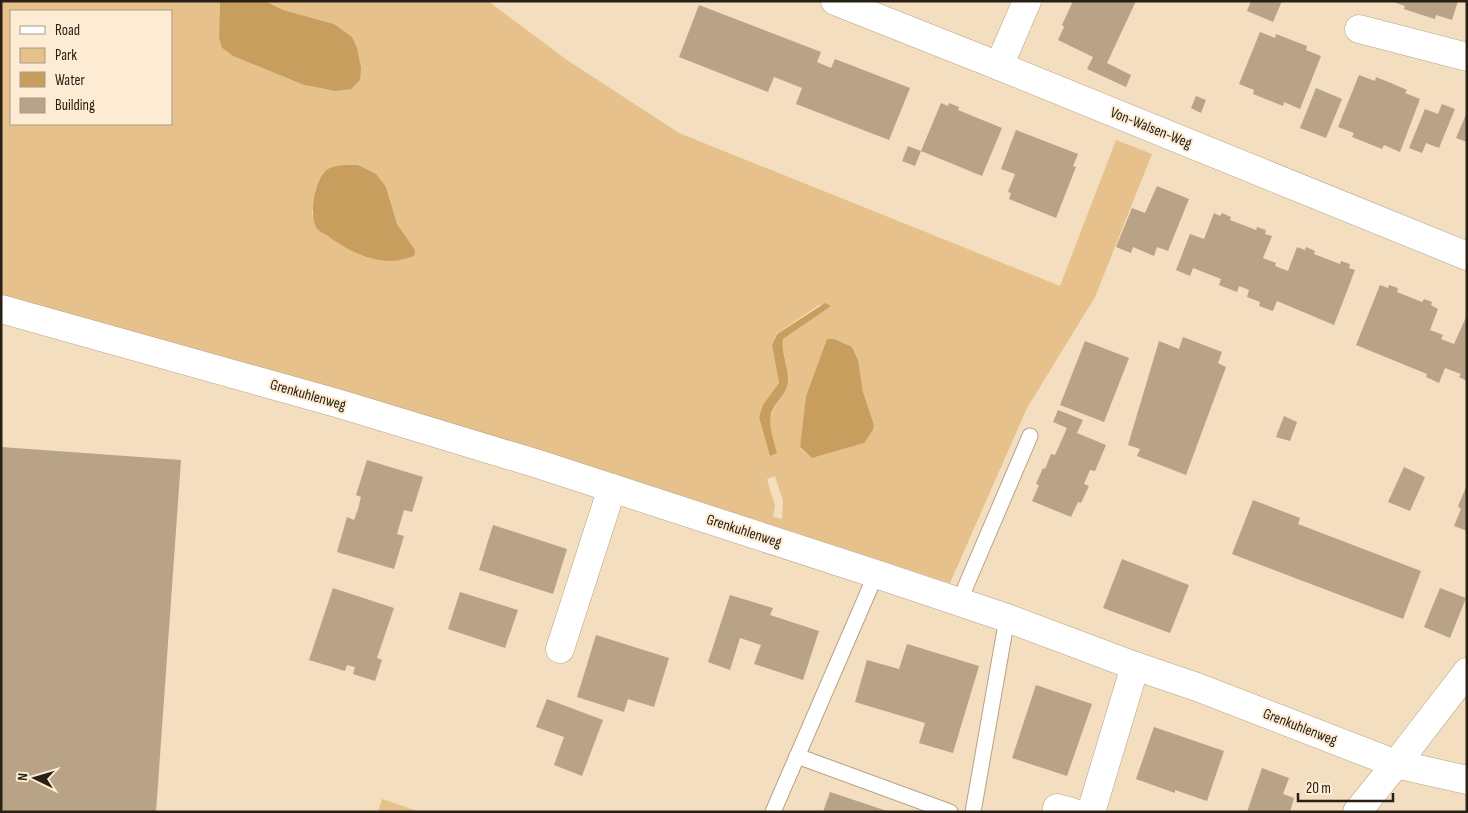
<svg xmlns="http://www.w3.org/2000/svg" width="1468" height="813" font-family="'Sofia Sans Condensed',sans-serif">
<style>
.green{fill:#e6c18c;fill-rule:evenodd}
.water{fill:#c89e5e}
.building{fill:#b8a386}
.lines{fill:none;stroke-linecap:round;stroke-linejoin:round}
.service-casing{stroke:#b7a285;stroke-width:17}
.minor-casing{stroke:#b7a285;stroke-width:29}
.service{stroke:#fff;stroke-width:15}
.minor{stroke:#fff;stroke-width:28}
.labels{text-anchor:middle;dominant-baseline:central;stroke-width:4;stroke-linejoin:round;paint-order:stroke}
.street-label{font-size:15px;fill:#282015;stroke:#fdecd3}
</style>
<rect width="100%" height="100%" fill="#f3debf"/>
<!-- green -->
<g class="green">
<path d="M1,1H220L219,38L222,48L233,56L304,85L334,91V24L283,10L265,1H488L567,60L679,133L1060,286L1116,140L1152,154L1095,297L1027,408L950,583L541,450L1,299ZM11,11H171V124H11ZM386,187L397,224L415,250L373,259L339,244L312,214L316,188ZM819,305L830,306L783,339C781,354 790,368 788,382C786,395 776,401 772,413C767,425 770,443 770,456L759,417L779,383L772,345L776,334ZM827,339L852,347L858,360L863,392L874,425L873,430L863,443L812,458L800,448L806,396ZM775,476L783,501L782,519L773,517L775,506L767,479Z"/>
<path d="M382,799L420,812H378Z"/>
</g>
<!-- water -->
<g class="water">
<path d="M220,1H265L283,10L334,24L352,37L357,48L361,68L360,80L351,89L334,91L325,89L304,85L233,56L222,48L219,38Z"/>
<path d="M358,165L376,174L386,187L397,224L415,250L414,256C407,258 398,261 391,261C368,261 345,249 328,236C324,233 318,231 316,227C309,213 315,178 328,169C336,164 349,165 358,165Z"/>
<path d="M825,303L831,306L783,339C781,354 789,367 788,381C787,394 777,400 772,411C767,423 774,442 777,453L770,456L759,417L763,405L779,383L772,345L777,334Z"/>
<path d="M827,339H834L852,347L858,360L863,392L874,425L873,430L864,443L812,458L800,447L806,396Z"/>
</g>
<!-- building -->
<g class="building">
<path d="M1073,1H1136L1107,63L1131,75L1126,87L1087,69L1093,57L1058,40L1064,27L1062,25Z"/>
<path d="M1251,1H1282L1273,22L1247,11Z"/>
<path d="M1391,1H1458L1452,20L1436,15L1435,19L1419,14L1404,9L1405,6Z"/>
<path d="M699,5L821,52L817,62L831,68L835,59L910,88L889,140L796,104L802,88L774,77L768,92L679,57Z"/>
<path d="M1260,32L1275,38L1276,34L1307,46L1306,50L1321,56L1300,109L1284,102L1283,106L1253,94L1254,90L1239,84Z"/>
<path d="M1359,75L1375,81L1376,77L1391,83L1407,90L1405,93L1420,99L1400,152L1384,145L1382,149L1352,137L1354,133L1338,127Z"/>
<path d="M1316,88L1342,99L1326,138L1300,128Z"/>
<path d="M1196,96L1206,100L1201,113L1191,108Z"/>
<path d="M941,103L948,106L949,103L959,107L958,110L1002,128L982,176L921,151L915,166L902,161L908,146L921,151Z"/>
<path d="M1442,104L1455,109L1439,148L1426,143L1422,153L1409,148L1425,109L1438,114Z"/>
<path d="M1467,112V142L1456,138Z"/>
<path d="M1016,130L1078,154L1073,166L1076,167L1056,218L1009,199L1011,193L1008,192L1015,174L1001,169Z"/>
<path d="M1157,186L1189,199L1168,251L1157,247L1154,256L1133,247L1131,253L1116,247L1132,208L1145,213Z"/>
<path d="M1214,213L1220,216L1222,213L1231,217L1230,220L1256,230L1257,227L1266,230L1265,234L1272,236L1263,258L1276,263L1275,266L1288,271L1297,247L1305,250L1306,247L1315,251L1314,254L1340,264L1341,261L1350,264L1349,268L1355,270L1334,325L1277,301L1273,311L1259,306L1260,302L1247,297L1249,290L1239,286L1237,292L1219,285L1221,279L1193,268L1190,276L1176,270L1190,234L1204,239Z"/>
<path d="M1380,285L1388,288L1389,285L1398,288L1397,292L1422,302L1424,299L1432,302L1431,305L1438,309L1430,330L1443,335L1441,339L1454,344L1467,315V381L1459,377L1461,374L1445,368L1439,383L1426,377L1427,374L1356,345Z"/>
<path d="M1183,337L1222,352L1218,363L1226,367L1186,475L1137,456L1140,449L1128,445L1159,341L1179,349Z"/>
<path d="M1085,341L1129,358L1104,422L1060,405Z"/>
<path d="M1058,410L1083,420L1077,433L1106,445L1095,471L1090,470L1084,484L1089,486L1081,503L1078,502L1071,517L1032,501L1039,485L1036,484L1043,468L1045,469L1051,454L1055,455L1067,428L1053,422Z"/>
<path d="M1284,416L1297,422L1290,441L1276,437Z"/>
<path d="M1,447L181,460L156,812H1Z"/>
<path d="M367,460L423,477L412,512L404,510L397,534L404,536L394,569L337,552L347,517L354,520L358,509L361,497L356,495Z"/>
<path d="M1404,467L1425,477L1410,511L1388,502Z"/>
<path d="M1467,485V531L1454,526L1461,509L1458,506Z"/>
<path d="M1253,500L1300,518L1298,524L1421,571L1403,619L1232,554Z"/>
<path d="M493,525L567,549L553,594L479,570Z"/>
<path d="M1122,559L1189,585L1170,633L1103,608Z"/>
<path d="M333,588L394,608L377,658L382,660L375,681L353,674L355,667L347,665L345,671L309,660Z"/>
<path d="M1440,588L1466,598L1450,638L1424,627Z"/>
<path d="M460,592L518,610L505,648L448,629Z"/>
<path d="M730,595L773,608L770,615L819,631L803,680L754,664L761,645L740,638L730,670L708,662Z"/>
<path d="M596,635L669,658L654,707L628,699L624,712L577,697Z"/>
<path d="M907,644L979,666L953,753L919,743L925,723L855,702L867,660L899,669Z"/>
<path d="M1036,685L1092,704L1067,776L1012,758Z"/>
<path d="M547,699L603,720L582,776L554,765L564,737L536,727Z"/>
<path d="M1154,727L1224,751L1207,801L1175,790V793L1136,779Z"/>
<path d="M1262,768L1289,778L1283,794L1294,798L1290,812H1247Z"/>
<path d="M830,792L887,811V812H823Z"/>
</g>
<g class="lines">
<defs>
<g id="service">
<path d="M959,602L1030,436"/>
<path d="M797,756L950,812"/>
<path d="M773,812L876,574"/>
<path d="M973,812L1007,618"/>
</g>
<g id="minor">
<path d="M835,1L999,66L1467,256"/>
<path d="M1359,29L1467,57"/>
<path d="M999,66L1027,1"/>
<path d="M1,309L340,404L538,464L876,574L1007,618L1135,666L1197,687L1396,764L1467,780"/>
<path d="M560,649L612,488"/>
<path d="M1057,808L1072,812"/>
<path d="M1091,812L1135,666"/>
<path d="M1357,812L1396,764L1467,672"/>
</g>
</defs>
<!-- service casing -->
<use href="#service" class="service-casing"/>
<!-- minor casing -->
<use href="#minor" class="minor-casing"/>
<!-- service -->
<use href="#service" class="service"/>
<!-- minor -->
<use href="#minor" class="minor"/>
</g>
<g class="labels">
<!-- street labels -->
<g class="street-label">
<text transform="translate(1151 128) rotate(22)">Von-Walsen-Weg</text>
<text transform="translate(308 395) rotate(16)">Grenkuhlenweg</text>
<text transform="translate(744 531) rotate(18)">Grenkuhlenweg</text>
<text transform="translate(1300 727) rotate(21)">Grenkuhlenweg</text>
</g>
</g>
<!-- border -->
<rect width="1468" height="813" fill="none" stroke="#282015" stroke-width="5"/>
<!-- legend -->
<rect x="10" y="10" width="162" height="115" fill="#fdecd3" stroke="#a89a87"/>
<rect x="20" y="26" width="25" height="8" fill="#ffffff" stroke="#a89a87"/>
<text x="55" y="35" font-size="15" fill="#282015">Road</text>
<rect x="20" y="48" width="25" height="15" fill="#e6c18c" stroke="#a89a87"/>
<text x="55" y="60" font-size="15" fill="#282015">Park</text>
<rect x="20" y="72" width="25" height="15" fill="#c89e5e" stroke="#a89a87"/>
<text x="55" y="85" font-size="15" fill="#282015">Water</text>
<rect x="20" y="98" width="25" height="15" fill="#b8a386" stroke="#a89a87"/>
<text x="55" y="110" font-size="15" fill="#282015">Building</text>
<!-- north arrow -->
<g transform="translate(35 778) rotate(275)" stroke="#fdecd3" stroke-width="4" paint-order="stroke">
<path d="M0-4L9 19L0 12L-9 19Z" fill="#282015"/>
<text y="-8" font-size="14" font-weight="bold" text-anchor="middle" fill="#282015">N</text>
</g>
<!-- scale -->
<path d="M1298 793v8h95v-8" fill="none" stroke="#282015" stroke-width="2.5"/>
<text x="1306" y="793" font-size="15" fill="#282015" stroke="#fdecd3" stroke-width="4" paint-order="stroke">20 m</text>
</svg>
